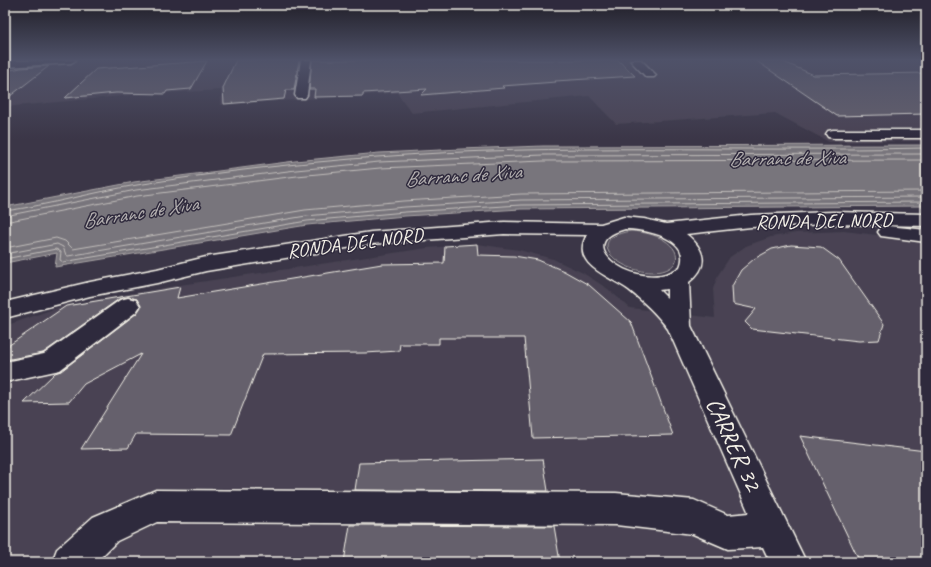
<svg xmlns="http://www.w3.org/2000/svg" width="931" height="567" font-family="Caveat,sans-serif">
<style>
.built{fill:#484352}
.green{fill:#534e5c;stroke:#a4a0a2}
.water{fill:#78747b;stroke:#aaa6a7}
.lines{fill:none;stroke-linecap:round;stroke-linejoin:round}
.shore{stroke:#c2bfbc;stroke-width:1}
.building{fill:#65616c;stroke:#f4f1e8}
.minor-casing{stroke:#f4f1e8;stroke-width:3}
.minor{fill:#2f2a3d;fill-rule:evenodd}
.labels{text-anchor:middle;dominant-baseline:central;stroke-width:3;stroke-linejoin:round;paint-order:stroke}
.street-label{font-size:20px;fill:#f4f1e8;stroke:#2f2a3d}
.water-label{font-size:21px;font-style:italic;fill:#b6b2b2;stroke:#2f2a3d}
.near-street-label{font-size:24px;fill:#f4f1e8;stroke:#2f2a3d}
</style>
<rect width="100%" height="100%" fill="#3b3647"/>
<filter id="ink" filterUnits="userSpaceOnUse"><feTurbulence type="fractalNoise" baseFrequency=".025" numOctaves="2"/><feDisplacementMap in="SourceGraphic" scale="8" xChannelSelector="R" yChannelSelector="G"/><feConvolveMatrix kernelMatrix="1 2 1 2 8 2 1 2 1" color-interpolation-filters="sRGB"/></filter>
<g filter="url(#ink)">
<!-- built -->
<g class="built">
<path d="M9,60H926V141L829,142L775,113L616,124L589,96L412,113L397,93L221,105V90L133,95L5,107V63Z"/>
<path d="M844,231L926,241V562H5V326L65,305L180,285L427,248L477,244L519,250L553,259L583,273L608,289L630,308L715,318L713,289L718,275L730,257L746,246L771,237L796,233Z"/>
</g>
<!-- green -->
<path class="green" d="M631,231C643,232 654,234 664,240C685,253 678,271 655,272C621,274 580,239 631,231Z"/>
<!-- water -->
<path class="water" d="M926,145V206L521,209L405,216L307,225L55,267L57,253L5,263V207L134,182L295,161L379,153L461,149L543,146Z"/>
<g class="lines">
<!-- shore -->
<g class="shore">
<path d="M5,211C50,205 93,192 137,185C217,172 297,163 377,157C560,143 743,152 926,148"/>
<path d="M5,216L136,190L296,170L379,162L543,155L926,154"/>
<path d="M5,222L137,196L297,176L380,168L543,161L926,160"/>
<path d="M5,248L56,238L65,241L73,249L305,210L404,201L521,194L926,191"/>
<path d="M5,254L57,244L63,247L66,255L68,256L306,216L405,207L521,200L926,197"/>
<path d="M5,259L56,249L61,252L60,260L63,262L307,221L405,212L521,205L926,202"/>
</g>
</g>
<!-- building -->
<g class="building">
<path d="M236,60H299L294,90H286L284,99L224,104L223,88Z"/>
<path d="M312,60H618L635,76L555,81L556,82L502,86L504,88L421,95L427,89L363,93V96L314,97L315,89H309Z"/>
<path d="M755,60H779L814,75L926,73V114L837,116Z"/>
<path d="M207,61L191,89L167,91L165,94L116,93L65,98L96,69Z"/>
<path d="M49,66L5,100V71L21,68Z"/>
<path d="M477,244L478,255L514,256L538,260L564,271L589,285L631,322L673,435L533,438L524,338H439V344H400L399,351L365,353L263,354L231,435L136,434L128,448L81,449L141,354L84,384L69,402L24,403L55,373L61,371L137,313L141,307L137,299L128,297L119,299L43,353L5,360V348L66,306L180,287L177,298L382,264L444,263L445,246Z"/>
<path d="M791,245L821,247L839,260L884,324L879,340L859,341L752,329L745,322L756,309L733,304L732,286L741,270L754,259L772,249Z"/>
<path d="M800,436L926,451V562H877L859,560Z"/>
<path d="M543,459L548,491L355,490L359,463Z"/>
<path d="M350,525L554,526L560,562H344Z"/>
</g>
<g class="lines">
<defs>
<g id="minor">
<path d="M76,60L71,63L5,67V61Z"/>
<path d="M301,60H311L307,95L305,98H297L295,95Z"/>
<path d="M630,60H641L656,75L654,77H646Z"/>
<path d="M833,130H926V138H833L828,137L826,134L828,131Z"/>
<path d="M833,212L926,214V226L833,224L751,227L686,234C705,249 710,266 689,282L691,326L806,562H770L763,547L728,549L693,534L616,525L157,522L117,541L96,562H52L57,549L93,517L156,490L616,493L694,500L728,515L749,513L668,329C657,314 643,301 629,290C612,277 569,265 587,235L504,234L371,244L206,271L157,283L90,296L5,318V302L90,282L157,269L206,257L371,232L504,222L601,224L624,217L644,219L666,224L751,215ZM625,229C644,229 693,238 680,267C644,296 565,245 625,229ZM667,289V298L659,290Z"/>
<path d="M888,226L926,230V242L881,236L878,232L881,228Z"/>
<path d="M128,298L136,300L140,306L136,312L60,370L5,382V362L44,354L120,300Z"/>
</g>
</defs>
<!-- minor casing -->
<use href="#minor" class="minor-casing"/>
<!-- minor -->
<use href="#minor" class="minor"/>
</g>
</g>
<!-- sky -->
<linearGradient id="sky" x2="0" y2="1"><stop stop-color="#201e27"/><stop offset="0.43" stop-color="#4f5269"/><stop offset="1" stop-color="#4f5269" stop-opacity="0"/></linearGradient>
<rect width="931" height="139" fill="url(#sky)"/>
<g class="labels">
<!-- street labels -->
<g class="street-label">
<text transform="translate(824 221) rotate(-1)">RONDA DEL NORD</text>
<text transform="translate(355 243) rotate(-7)">RONDA DEL NORD</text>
</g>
<!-- water labels -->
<g class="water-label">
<text transform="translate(787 158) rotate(-1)">Barranc de Xiva</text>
<text transform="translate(463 175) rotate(-4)">Barranc de Xiva</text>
<text transform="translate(140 212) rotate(-9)">Barranc de Xiva</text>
</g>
<!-- near-street labels -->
<g class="near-street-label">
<text transform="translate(734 444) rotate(65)">CARRER 32</text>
</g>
</g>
<!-- margin -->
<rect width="931" height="567" fill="none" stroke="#2f2a3d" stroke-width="20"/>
<rect x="10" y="10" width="911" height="547" fill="none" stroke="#f4f1e8" stroke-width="1.5" filter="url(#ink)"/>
</svg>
